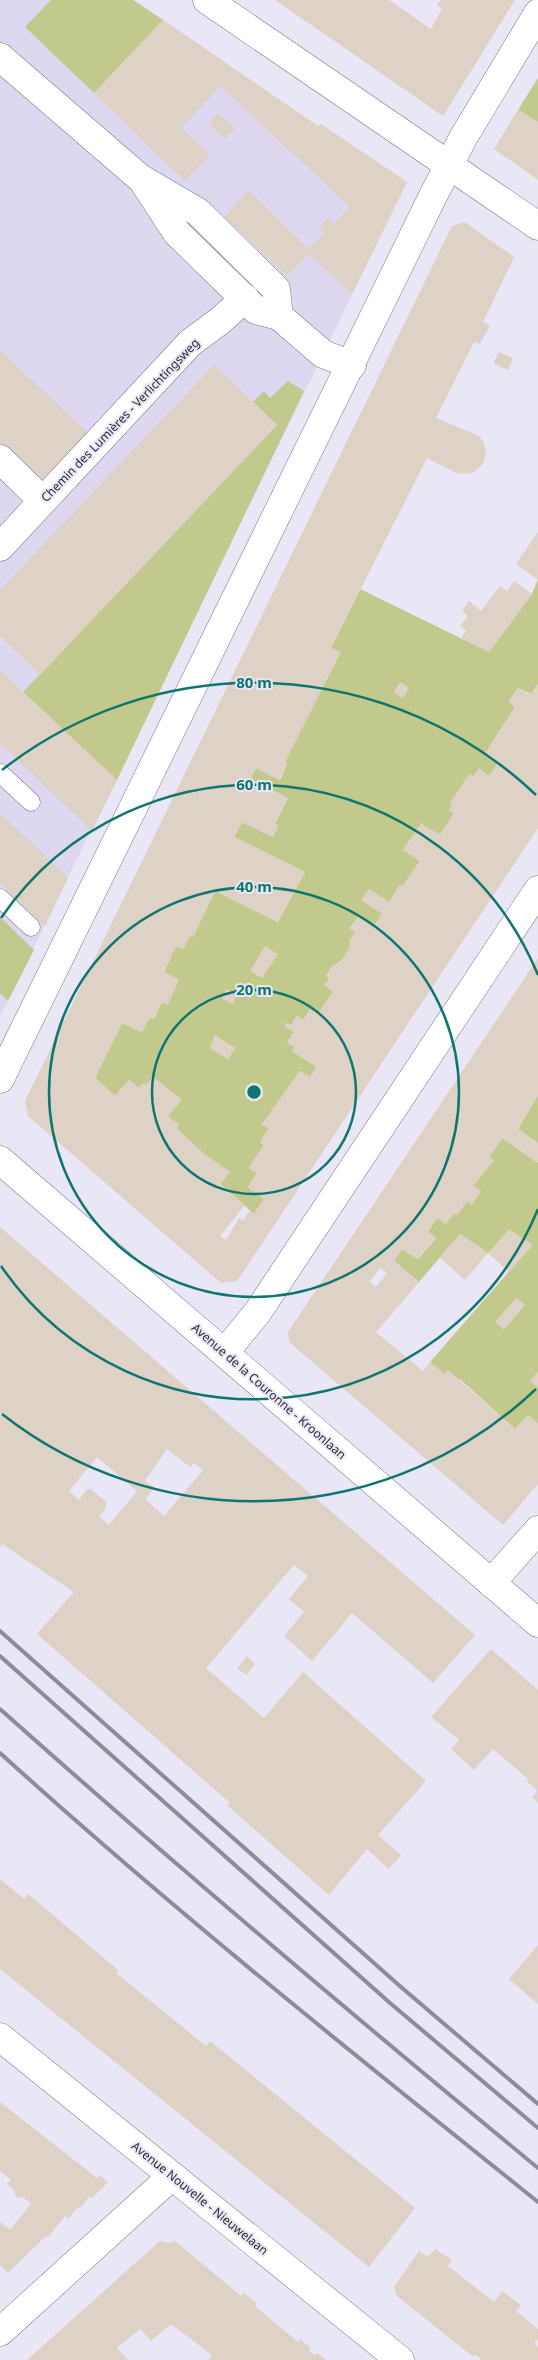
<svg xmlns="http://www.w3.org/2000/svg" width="538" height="2360" font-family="'Noto Sans',sans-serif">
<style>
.built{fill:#ddd8ef}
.green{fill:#c1c98d;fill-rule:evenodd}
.building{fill:#ded1c6;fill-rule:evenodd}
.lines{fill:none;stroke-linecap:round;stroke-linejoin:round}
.service-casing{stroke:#7d7a88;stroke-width:19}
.minor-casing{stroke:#7d7a88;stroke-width:29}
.secondary-casing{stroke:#7d7a88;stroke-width:29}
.service{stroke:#fff;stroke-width:18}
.minor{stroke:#fff;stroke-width:28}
.secondary{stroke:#fff;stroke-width:28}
.rail{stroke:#8f8c97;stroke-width:4}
.ring{fill:none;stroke:#0f766e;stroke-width:2.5}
.labels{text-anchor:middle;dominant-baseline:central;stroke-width:4;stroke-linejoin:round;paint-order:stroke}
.street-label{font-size:12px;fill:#2b292f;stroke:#e9e6f5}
.centre{fill:#0f766e;stroke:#e9e6f5;stroke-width:2.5}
.ring-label{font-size:15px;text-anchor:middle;font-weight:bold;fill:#0f766e;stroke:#e9e6f5;stroke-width:4;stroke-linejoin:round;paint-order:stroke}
</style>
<rect width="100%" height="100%" fill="#e9e6f5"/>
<!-- built -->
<path class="built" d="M0,0H134L318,126L321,124L407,182L0,1017Z"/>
<!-- green -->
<g class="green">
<path d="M51,0H133L163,20L94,93L25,27Z"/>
<path d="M538,78V122L518,110Z"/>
<path d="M288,381L304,391L117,780L23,692L277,425L253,402L264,391L270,398Z"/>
<path d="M538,579V684L531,694L518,688L509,701L515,707L484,755L497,764L489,776L479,769L473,777L470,775L451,803L452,804L449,810L454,813L440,835L421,824L403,850L420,861L402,887L400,885L389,902L369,889L382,914L373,927L358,917L350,928L355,932C351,945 346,962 332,966L327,975L333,992L318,1014L303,1020L297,1016L291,1025L287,1023L285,1026L294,1032L287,1042L295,1047L292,1051L317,1067L310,1077L300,1071L262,1125L269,1128L260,1142L264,1145L249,1168L257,1173L248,1187L264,1199L254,1214L220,1184L230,1172L204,1154L176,1128L179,1125L168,1116L181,1100L153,1077L146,1085L143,1084L139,1088L129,1080L115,1096L95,1078L122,1023L142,1032L150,1017L154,1019L162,1002L167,1005L179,980L164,972L176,946L183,949L190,936L193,937L215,891L278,922L305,872L234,837L242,822L273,837L278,826L275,824L288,798L250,779L256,768L280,780L287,763L285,762L340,652L331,648L360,589L489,652L532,594ZM277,954L262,978L251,971ZM215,1036L235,1048L228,1059L210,1048Z"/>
<path d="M0,917L34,950L8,1001L0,993Z"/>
<path d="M538,1095V1143L518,1129Z"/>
<path d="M502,1138L538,1163V1372L530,1381L538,1387V1424L528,1415L515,1429L461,1380L444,1374L430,1362L532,1245L488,1253L460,1234L419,1282L394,1261L402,1249L418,1259L436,1238L428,1232L437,1218L446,1224L454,1213L457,1215L467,1201L472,1204L480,1192L473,1186L494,1160L489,1157ZM516,1298L525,1305L496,1322Z"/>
</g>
<!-- building -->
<g class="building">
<path d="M275,0H389L431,29L442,9L437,5L441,0H515L443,116Z"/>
<path d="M163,20L318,126L321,124L407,182L352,294L309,254L287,276L224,217L249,191L309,249L324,234L319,228L329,218L334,224L350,207L221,86L181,128L210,155L185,181L94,93Z"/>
<path d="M518,110L538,122V180L494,149Z"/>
<path d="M218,113L235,129L225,139L209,123Z"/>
<path d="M465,222L514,257L483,322L490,325L480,344L474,342L436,418L479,436L484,443L486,452L483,464L473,473L459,474L427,458L331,648L341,652L285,762L287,763L279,780L256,768L250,779L288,798L275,824L278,825L273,837L242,822L234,837L305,872L278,922L215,891L193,937L190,936L183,949L176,946L164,972L179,980L167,1005L162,1002L154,1019L150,1017L142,1032L122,1023L95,1078L115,1096L129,1080L139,1088L143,1084L146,1085L153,1077L181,1101L168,1116L179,1125L176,1128L204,1154L230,1172L220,1184L245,1205L220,1236L226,1240L239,1218L243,1221L249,1211L254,1214L264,1199L248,1187L257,1173L249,1168L264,1145L260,1142L269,1128L261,1125L300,1071L310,1077L317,1067L292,1051L295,1047L287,1042L294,1032L284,1026L287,1023L291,1025L297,1015L303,1020L310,1009L318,1014L333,992L324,985L328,980L329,970L333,965L339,964L350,947L349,941L355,932L350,929L358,917L373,927L382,914L361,900L369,889L389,902L400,885L402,887L420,861L403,850L421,823L440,835L454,813L449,810L452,804L450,803L469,774L473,777L479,768L489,776L497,764L484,755L515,707L509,702L518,688L528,694H531L538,684V828L237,1281L221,1283L28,1116L25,1101L452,226Z"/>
<path d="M0,350L92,437L46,486L0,442Z"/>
<path d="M499,352L513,358L508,370L493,363Z"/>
<path d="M214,365L277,425L40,675L0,636V590Z"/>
<path d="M538,532V580L516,564Z"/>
<path d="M514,581L532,594L489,652L461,638L466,631L460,626L468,616L462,611L469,601L481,611L500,586L507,591Z"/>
<path d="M0,670L117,780L92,831L0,743Z"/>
<path d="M400,682L409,688L403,698L394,692Z"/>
<path d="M0,813L68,878L45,926L0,883Z"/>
<path d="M265,946L278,954L262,978L250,971Z"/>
<path d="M538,958V1095L518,1129L538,1143V1163L502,1138L489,1157L494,1160L473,1186L481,1191L471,1205L467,1201L457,1215L454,1213L446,1224L437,1218L428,1232L436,1237L417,1259L402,1249L394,1261L419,1282L376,1332L423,1371L430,1362L444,1374L448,1370L515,1429L528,1415L538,1424V1484L503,1525L289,1342L288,1332ZM380,1268L387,1273L376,1287L369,1282Z"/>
<path d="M226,989L237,994L233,1004L222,999Z"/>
<path d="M215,1035L235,1048L228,1059L210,1048Z"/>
<path d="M0,1227L475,1635L433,1683L352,1613L312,1661L284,1636L304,1612L289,1599L308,1576L294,1565L206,1668L264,1718L303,1672L426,1781L378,1835L401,1855L389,1869L367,1849L329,1895L228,1806L230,1803L37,1634L74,1592L2,1544L0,1547ZM167,1449L190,1467L194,1463L203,1470L164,1516L145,1499L155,1487L145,1481ZM97,1457L137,1491L109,1525L99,1516L106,1508V1502L91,1489H87L79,1500L69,1491Z"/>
<path d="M509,1229L533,1245L509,1272L488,1253Z"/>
<path d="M460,1234L488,1253L465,1280L440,1258Z"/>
<path d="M516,1298L525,1305L504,1330L495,1322Z"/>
<path d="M538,1372V1387L530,1381Z"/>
<path d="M491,1649L538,1690V1803L532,1798L537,1791L528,1782L527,1778L493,1749L474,1770L451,1749L459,1740L431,1717Z"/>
<path d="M247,1656L255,1664L246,1675L237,1668Z"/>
<path d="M0,1879L24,1899L28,1894L118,1970L116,1973L206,2046L210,2041L415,2208L369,2267L0,1969Z"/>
<path d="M538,1945V2004L509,1979Z"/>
<path d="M0,2102L97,2178L99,2175L108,2182L92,2198L90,2196L80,2208L78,2207L68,2219L65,2216L48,2237L46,2236L8,2273L0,2265V2222L10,2230L31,2204L24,2198L16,2197L14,2190L7,2184L11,2180L0,2171Z"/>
<path d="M160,2241L170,2243L175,2241L241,2296L244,2293L257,2304L255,2306L286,2332L298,2342L300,2339L311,2348L309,2351L315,2356L317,2353L326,2360H208L212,2355L171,2324L151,2341L140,2329L117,2348L128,2360H27Z"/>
<path d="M435,2249L452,2260L448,2266L494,2302L502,2291L521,2305L516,2311L538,2329V2339L534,2344L538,2347V2360H481L477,2355L472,2356L397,2296L394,2287L419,2251L428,2257Z"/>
</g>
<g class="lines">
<defs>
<g id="service">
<path d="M0,773L31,802"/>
<path d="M0,898L31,927"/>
</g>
<g id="minor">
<path d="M207,0L538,226"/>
<path d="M0,57L140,178L198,212L276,289L279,316"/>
<path d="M145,184L177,233L256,310L279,316L323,354L352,365"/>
<path d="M0,459L42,500"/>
<path d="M0,547L190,343L221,320L245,298"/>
<path d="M0,1079L434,194L463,138L538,13"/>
<path d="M225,1352L257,1313L538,890"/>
<path d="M491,1583L538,1530"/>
<path d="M0,2037L400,2360"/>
<path d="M0,2332L172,2176"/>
</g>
<path id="secondary" d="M0,1160L538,1623"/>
</defs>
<!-- service casing -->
<use href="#service" class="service-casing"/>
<!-- minor casing -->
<use href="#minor" class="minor-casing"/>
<!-- secondary casing -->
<use href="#secondary" class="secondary-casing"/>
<!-- service -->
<use href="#service" class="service"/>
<!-- minor -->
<use href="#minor" class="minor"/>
<!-- secondary -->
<use href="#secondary" class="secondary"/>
<!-- rail -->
<g class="rail">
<path d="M0,1631L401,1987L538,2104"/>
<path d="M0,1656L390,2003L538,2128"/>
<path d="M0,1709C176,1866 356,2018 538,2168"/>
<path d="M0,1753C173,1910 356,2056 538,2202"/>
</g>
</g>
<!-- distance rings -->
<g class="ring">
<circle cx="254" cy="1092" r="102"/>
<circle cx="254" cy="1092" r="205"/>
<path d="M538 1209A307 307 0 0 1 1 1266M1 918A307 307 0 0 1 538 975"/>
<path d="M536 1389A409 409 0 0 1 2 1414M2 770A409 409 0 0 1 536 795"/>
</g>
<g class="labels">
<!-- street labels -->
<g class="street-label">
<text transform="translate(120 420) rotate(-46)">Chemin des Lumières - Verlichtingsweg</text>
<text transform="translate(269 1391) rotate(41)">Avenue de la Couronne - Kroonlaan</text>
<text transform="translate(200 2198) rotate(39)">Avenue Nouvelle - Nieuwelaan</text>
</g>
</g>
<circle cx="254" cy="1092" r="8" class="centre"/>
<g class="ring-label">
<text x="254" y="688">80 m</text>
<text x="254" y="790">60 m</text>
<text x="254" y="892">40 m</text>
<text x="254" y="995">20 m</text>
</g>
</svg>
